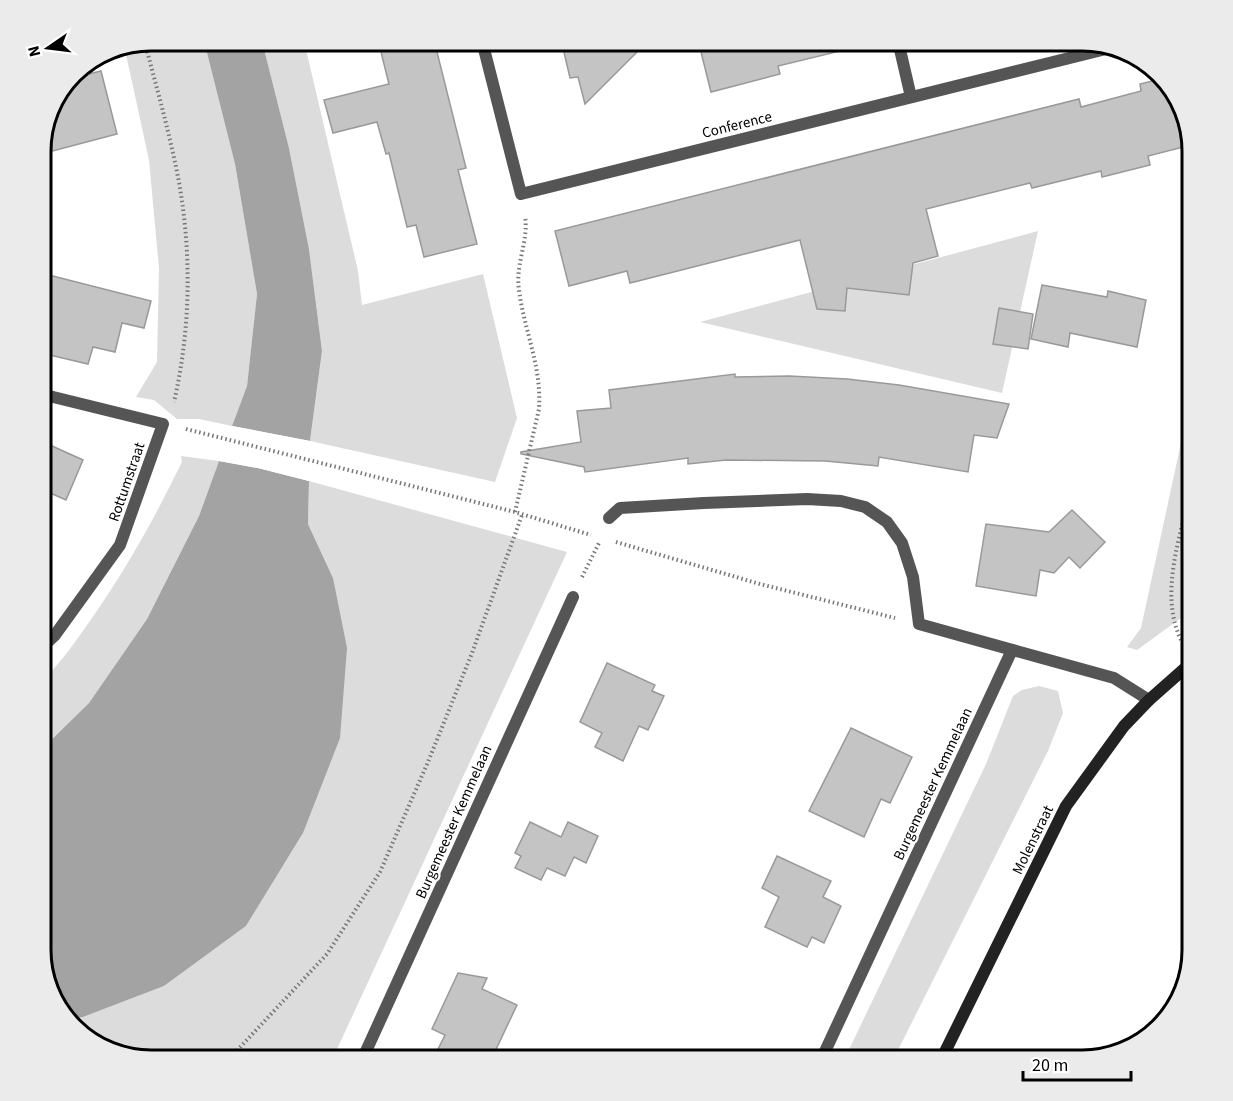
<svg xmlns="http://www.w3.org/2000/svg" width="1233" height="1101" font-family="'Source Sans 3',sans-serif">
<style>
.green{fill:#dcdcdc}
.water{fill:#a3a3a3}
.pier{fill:#fff}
.building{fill:#c4c4c4;stroke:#999;stroke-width:1.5}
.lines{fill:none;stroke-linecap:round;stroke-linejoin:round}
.path{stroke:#777;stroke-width:4;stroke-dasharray:1.5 3;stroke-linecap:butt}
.street{stroke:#555;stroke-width:12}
.secondary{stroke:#222;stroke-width:12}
.labels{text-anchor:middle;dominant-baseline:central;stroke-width:4.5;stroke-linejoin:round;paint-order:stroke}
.street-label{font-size:15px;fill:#000;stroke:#fff}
.rim{fill:none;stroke:#000;stroke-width:3}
</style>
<rect width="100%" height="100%" fill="#fff"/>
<!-- green -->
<g class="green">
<path d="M155,41H204L235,164L257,294L247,386L232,426L199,419H177L154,400L136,397L157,362L159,268L149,160L125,50L155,44Z"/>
<path d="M262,41H304L358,271L362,305L483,274L517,418L495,482L310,441L322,351L309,249L289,148Z"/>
<path d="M1038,231L1002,393L700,322Z"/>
<path d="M1192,392V610L1137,650L1127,647L1141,628Z"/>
<path d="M181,456L219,461L199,516L147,619L89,703L41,750V682C61,663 76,641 92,618C127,568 155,517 182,462Z"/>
<path d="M309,481L567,552L332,1060H151L108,1052L73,1028L69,1019L83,1017L164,986L246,926L303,833L333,578L308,524Z"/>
<path d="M1039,686L1058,691L1063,713L1048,751L893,1060H844L986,764L1013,696L1022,690Z"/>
</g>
<!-- water -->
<g class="water">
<path d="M204,41H262L289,148L309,249L322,351L310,441L232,426L247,386L257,294L235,164Z"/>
<path d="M219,461L258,468L309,481L308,524L333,578L347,648L340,738L303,833L246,926L164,986L83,1017L69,1019L41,957V750L89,703L147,619L199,516Z"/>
</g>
<!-- pier -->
<g class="pier">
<path d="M232,426L310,441V444L231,429Z"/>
<path d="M220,458L258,465L309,478V481L258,468L219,461Z"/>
</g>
<!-- building -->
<g class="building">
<path d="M378,40H434L466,168L458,170L477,244L424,257L416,225L407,227L389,153L386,154L377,122L333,133L324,100L389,84Z"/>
<path d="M591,40H649L585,104L578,77L570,78L563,48Z"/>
<path d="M698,40H839L840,51L778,66L780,74L711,92Z"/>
<path d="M101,71L117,134L41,154V143L52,102L69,79Z"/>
<path d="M1164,78L1184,108L1190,141L1186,142L1187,146L1148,156L1150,165L1102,177L1101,171L1032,188L1030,183L926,209L938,256L913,263L909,295L847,288L845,311L817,309L800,240L630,283L627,271L569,286L555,231L1079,99L1081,107L1141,91L1140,84Z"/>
<path d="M41,273L151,301L144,328L122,323L115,352L93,347L88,364L41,353Z"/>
<path d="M1042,285L1107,297L1108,291L1146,300L1137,347L1070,333L1068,347L1031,339Z"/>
<path d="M999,308L1033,314L1028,349L993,344Z"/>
<path d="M735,374V377L789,376L847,379L899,385L1009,404L997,438L974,435L968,472L879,457L878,466L825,461L726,460L688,464V458L585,472L584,467L521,454V452L581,442L577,411L611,408L609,390Z"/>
<path d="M41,441L83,460L66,500L41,489Z"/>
<path d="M1072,510L1105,542L1080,568L1069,557L1054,573L1040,570L1036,596L976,586L986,524L1049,532Z"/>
<path d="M607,663L655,685L652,691L664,696L648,730L639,726L623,761L595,747L602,733L580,722Z"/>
<path d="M851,728L912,757L890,803L881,799L864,837L809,811Z"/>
<path d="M530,822L561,837L568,822L598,836L586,863L574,857L565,876L547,868L541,880L515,868L521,856L515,853Z"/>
<path d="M777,856L831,881L823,897L841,906L824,943L812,937L807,947L765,927L779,897L762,888Z"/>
<path d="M458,973L487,978L482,989L517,1005L491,1060H453L436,1053L445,1035L432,1029Z"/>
</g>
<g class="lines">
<!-- path -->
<g class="path">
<path d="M145,43C154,78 164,113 172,149C192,232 193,319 174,402"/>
<path d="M186,429L515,512L591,535"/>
<path d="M515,512L539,409C542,367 524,330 519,290C515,264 529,241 525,216"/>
<path d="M616,542L760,584L895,618"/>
<path d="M582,577L600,541"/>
<path d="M1181,640C1158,592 1182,533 1192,484"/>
<path d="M222,1060L231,1057L327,954L380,872L428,762L472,653L522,515"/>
</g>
<!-- street -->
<g class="street">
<path d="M482,41L521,194L1114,47"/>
<path d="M898,41L911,97"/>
<path d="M609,518L620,508L704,503L807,499L841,501L865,507L887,522L902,543L913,577L919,624L1114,678L1149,700"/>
<path d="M41,648L55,635L120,545L163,424L41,394"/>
<path d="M362,1060L573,597"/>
<path d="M821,1060L1012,650"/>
</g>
<!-- secondary -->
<path class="secondary" d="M941,1060L1066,806L1124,726L1149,700L1192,662"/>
</g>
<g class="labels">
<!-- street labels -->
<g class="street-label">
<text transform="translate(737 125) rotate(-14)">Conference</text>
<text transform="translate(127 482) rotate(-71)">Rottumstraat</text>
<text transform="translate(933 784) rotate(-65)">Burgemeester Kemmelaan</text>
<text transform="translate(454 822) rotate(-66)">Burgemeester Kemmelaan</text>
<text transform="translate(1033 840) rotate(-64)">Molenstraat</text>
</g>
</g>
<!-- crop -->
<path d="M0 0H1233V1101H0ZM151 51H1082A100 100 0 0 1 1182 151V950A100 100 0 0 1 1082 1050H151A100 100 0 0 1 51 950V151A100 100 0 0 1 151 51Z" fill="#ebebeb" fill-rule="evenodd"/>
<path class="rim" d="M151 51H1082A100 100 0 0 1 1182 151V950A100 100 0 0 1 1082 1050H151A100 100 0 0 1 51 950V151A100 100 0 0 1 151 51Z"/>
<!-- north arrow -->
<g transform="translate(48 48) rotate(256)" stroke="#ffffff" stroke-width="4.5" paint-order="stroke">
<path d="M0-4.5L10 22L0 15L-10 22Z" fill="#000000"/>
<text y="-9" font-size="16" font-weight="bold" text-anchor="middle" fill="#000000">N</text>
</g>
<!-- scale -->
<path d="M1023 1071v9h108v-9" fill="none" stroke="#000000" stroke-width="3"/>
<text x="1032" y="1071" font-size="18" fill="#000000" stroke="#ffffff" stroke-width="4.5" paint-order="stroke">20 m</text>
</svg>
